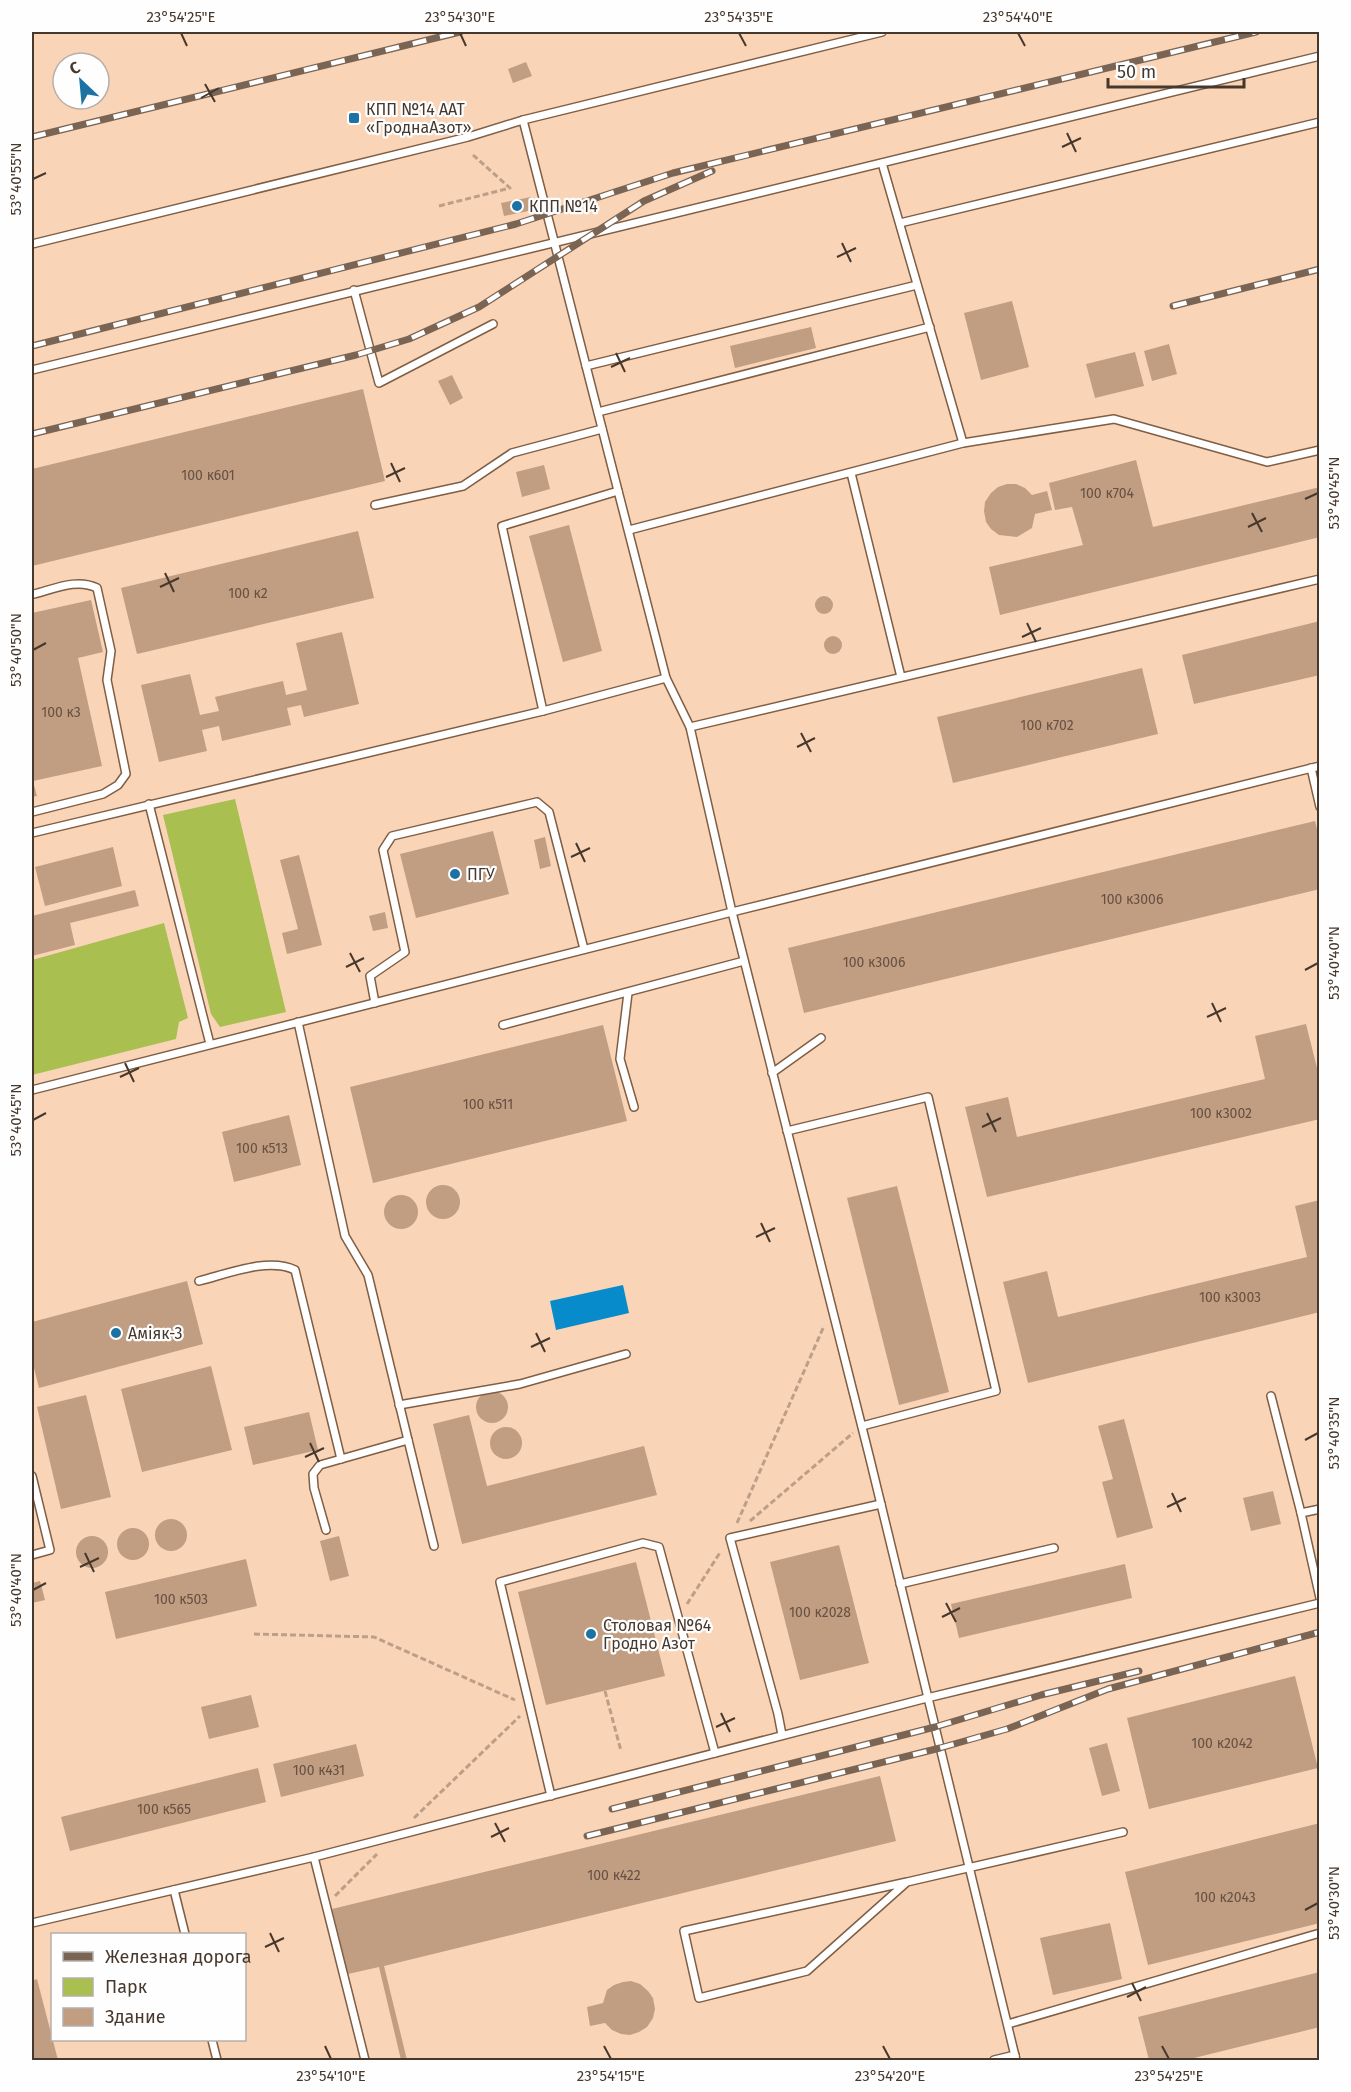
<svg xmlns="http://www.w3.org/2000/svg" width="1351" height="2092" font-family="'Fira Sans',sans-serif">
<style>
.green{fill:#a9bf50}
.water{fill:#078bca}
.building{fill:#c19d82}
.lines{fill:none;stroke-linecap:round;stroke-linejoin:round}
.service-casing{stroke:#7f5e44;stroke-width:10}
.path{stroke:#bd9f88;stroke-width:3;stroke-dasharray:6 3;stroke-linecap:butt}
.service{stroke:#fff;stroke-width:7}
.rail-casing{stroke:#7a6555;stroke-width:7}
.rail{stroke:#fefefe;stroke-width:4.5;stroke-dasharray:14;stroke-linecap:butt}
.ticks{fill:none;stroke:#47382d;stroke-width:2}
.poi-dot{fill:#1c72a2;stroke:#fefefe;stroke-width:2}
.labels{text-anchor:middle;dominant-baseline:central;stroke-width:4.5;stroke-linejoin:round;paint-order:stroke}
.number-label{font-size:14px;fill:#665142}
.poi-label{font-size:16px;fill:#47382d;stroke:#fefefe;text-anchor:start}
.neatline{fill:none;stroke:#47382d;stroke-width:2}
.ticks-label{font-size:15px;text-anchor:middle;fill:#47382d}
</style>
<rect width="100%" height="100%" fill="#fad4b7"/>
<!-- green -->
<g class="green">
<path d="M235,799L286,1012L220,1027L211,1014L163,815Z"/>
<path d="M164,923L188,1018L179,1022L176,1039L32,1075V960Z"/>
</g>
<!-- water -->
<path class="water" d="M623,1285L629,1313L556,1330L550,1301Z"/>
<!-- building -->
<g class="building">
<path d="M526,62L532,76L513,83L508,69Z"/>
<path d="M531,197L533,210L504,216L501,203Z"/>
<path d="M1012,301L1029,367L981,380L964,313Z"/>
<path d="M811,327L816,348L735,368L730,346Z"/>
<path d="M1169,344L1177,374L1152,381L1144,351Z"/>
<path d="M1135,352L1144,386L1095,398L1086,364Z"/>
<path d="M452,375L463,398L450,405L438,381Z"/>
<path d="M363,389L385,481L32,566V469Z"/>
<path d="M1136,460L1153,527L1320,487V537L1000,615L989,567L1083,545L1072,507L1055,510L1049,483Z"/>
<path d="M544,465L550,489L522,497L516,472Z"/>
<path d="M1007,484H1016L1025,488L1032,495L1047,491L1052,510L1035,514L1032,528L1017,537L999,535L991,529L986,522L984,511L985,502L991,493L998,487Z"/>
<path d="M569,525L602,651L563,662L529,536Z"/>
<path d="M358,531L374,598L137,654L121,588Z"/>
<circle cx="824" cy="605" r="9"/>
<path d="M91,600L103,652L78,658L102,766L33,781L37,796L32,797V613Z"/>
<path d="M1320,621V675L1194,704L1182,655Z"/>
<path d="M342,632L359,704L304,717L301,705L287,708L291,725L222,741L219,726L202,730L207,751L159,762L141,685L190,674L200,715L219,711L215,697L283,681L286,695L307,690L296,643Z"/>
<circle cx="833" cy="645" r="9"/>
<path d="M1142,668L1158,734L953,783L937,717Z"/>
<path d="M1315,821L1320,841V889L804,1013L788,948Z"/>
<path d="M493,831L509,894L416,918L400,854Z"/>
<path d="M545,837L551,866L540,869L534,840Z"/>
<path d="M113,847L122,886L45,906L35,867Z"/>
<path d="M299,855L322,945L287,954L282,933L298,929L280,860Z"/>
<path d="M135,890L139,906L70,923L75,945L32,956V916Z"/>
<path d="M385,912L388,928L373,931L369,916Z"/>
<path d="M1306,1024L1320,1080V1119L987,1197L965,1107L1008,1097L1017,1137L1265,1079L1255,1036Z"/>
<path d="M603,1025L627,1121L373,1183L350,1087Z"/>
<path d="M289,1115L301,1165L234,1182L222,1132Z"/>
<circle cx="443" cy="1202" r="17"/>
<path d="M897,1186L949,1392L899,1405L847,1198Z"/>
<circle cx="401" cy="1212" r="17"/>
<path d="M1320,1200V1312L1028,1383L1003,1282L1047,1271L1058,1317L1307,1257L1295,1206Z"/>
<path d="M187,1281L203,1344L39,1388L32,1360V1322Z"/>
<path d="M211,1366L232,1450L142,1472L121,1389Z"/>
<circle cx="492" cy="1407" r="16"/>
<path d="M86,1395L111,1497L61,1509L37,1407Z"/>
<path d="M309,1412L318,1450L253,1465L244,1427Z"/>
<path d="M469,1415L487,1486L644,1446L657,1495L462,1544L433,1424Z"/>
<path d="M1124,1419L1153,1528L1117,1538L1102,1482L1113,1479L1098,1426Z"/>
<circle cx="506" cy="1443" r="16"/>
<path d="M1273,1491L1281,1524L1251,1531L1243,1498Z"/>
<circle cx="171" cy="1535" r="16"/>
<circle cx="133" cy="1544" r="16"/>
<circle cx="92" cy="1552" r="16"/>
<path d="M339,1536L349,1576L330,1581L320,1541Z"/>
<path d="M839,1545L869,1663L800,1680L770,1562Z"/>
<path d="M246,1559L257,1606L116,1639L105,1592Z"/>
<path d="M636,1562L665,1676L546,1705L518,1592Z"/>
<path d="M1125,1564L1132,1598L959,1638L951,1604Z"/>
<path d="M40,1581L45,1600L32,1603V1583Z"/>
<path d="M1295,1676L1318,1768L1149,1809L1127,1718Z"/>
<path d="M251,1695L259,1727L209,1739L201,1707Z"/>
<path d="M1107,1743L1120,1791L1102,1796L1089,1748Z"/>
<path d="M356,1744L364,1776L281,1797L273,1764Z"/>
<path d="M258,1768L266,1802L70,1851L61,1817Z"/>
<path d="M880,1776L896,1841L384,1966L407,2060H401L379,1967L348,1974L332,1909Z"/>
<path d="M1320,1823V1923L1148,1965L1125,1872Z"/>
<path d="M1110,1923L1122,1979L1053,1995L1040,1938Z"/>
<path d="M1320,1972V2027L1186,2060H1149L1138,2017Z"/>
<path d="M37,1979L58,2060H32V1981Z"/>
<path d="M631,1981L640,1984L648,1991L653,1998L655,2009L653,2018L647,2027L639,2032L630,2035L621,2034L612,2030L605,2023L590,2026L587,2007L603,2003L607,1990L614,1985L623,1982Z"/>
</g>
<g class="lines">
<defs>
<g id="service">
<path d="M523,120L666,678L690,727L732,912L869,1455L1016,2060"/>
<path d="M882,163L963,443"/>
<path d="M900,223L1320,122"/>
<path d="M32,244L468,137L523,120L882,32"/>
<path d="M354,290L379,383L493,324"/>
<path d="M586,366L917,285"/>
<path d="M32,370L1320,56"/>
<path d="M598,412L930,327"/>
<path d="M851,473L901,677"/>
<path d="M375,505L463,486L512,453L602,429"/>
<path d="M629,530L963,443L1114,419L1267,462L1320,450"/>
<path d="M543,711L502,526L618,491"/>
<path d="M690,727L1320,579"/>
<path d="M1311,768L1320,807"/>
<path d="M149,804L210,1044"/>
<path d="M32,812L103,794L118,785L126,774L107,680L111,651L97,588C77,578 54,589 34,594"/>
<path d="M32,833L543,711L666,678"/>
<path d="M628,993L620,1059L634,1107"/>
<path d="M375,1003L370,976L405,952L383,850L392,836L537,802L549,812L584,949"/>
<path d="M298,1022L345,1236L368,1275L408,1440L320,1465L313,1474L314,1488L326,1530"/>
<path d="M503,1025L744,961"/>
<path d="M772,1073L821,1038"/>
<path d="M32,1090L732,912L1320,766"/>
<path d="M787,1131L928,1097L996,1391L862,1426"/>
<path d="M199,1281C227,1274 268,1257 295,1270L341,1459"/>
<path d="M1271,1396L1301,1513"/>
<path d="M399,1405L520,1384L626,1354"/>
<path d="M408,1440L434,1546"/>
<path d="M32,1476L50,1550L32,1555"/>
<path d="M1320,1509L1301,1513L1320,1598"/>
<path d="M900,1584L1054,1548"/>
<path d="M782,1735L778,1714L730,1538L881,1504"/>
<path d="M551,1796L500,1582L643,1543L659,1547L715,1753"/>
<path d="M314,1857L365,2060"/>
<path d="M907,1882L684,1931L699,1998L807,1971L907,1882L1123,1832"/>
<path d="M174,1890L185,1934"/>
<path d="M32,1923L314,1857L927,1698L1320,1603"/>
<path d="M1008,2024L1320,1933"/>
<path d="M212,2040L217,2060"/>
<path d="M994,2060L1015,2055"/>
</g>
</defs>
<!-- service casing -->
<use href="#service" class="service-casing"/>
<!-- path -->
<g class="path">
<path d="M439,206L510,188L473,155"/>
<path d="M750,1521L853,1433"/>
<path d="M737,1523L824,1326"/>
<path d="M687,1604L721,1551"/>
<path d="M254,1634L374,1637L515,1700"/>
<path d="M605,1691L621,1751"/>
<path d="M414,1818L520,1716"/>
<path d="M335,1896L377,1854"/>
</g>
<!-- service -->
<use href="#service" class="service"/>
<defs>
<g id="rail">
<path d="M32,137L460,32"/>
<path d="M1173,306L1320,269"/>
<path d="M32,346L516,224L673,173L1256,32"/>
<path d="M32,434L356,355L409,339L479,307L644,201L712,171"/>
<path d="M612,1809L935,1727L1041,1695L1139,1671"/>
<path d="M587,1836L940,1748L1007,1729L1108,1689L1320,1632"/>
</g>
</defs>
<!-- rail casing -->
<use href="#rail" class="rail-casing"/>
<!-- rail -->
<use href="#rail" class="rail"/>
</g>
<!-- ticks -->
<path class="ticks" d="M181,33L187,46M460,33L466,46M739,33L746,46M1018,33L1025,46M205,84L215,102M201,98L219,88M1067,133L1076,152M1062,147L1081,138M33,179L46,173M842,243L851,262M837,257L856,248M616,353L625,372M611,367L630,358M391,463L400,482M386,477L405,468M1305,499L1318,493M1252,513L1262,532M1248,527L1266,518M165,573L174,592M160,587L179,578M1027,623L1036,642M1022,637L1041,628M33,650L46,643M801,733L811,752M797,747L815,738M576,843L585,862M571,857L590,848M350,953L360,972M346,967L364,958M1305,970L1318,963M1212,1003L1221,1022M1207,1017L1226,1008M125,1063L134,1082M120,1077L139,1068M987,1113L996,1132M33,1120L46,1113M982,1127L1001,1118M761,1223L770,1242M756,1237L775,1228M536,1333L545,1352M531,1347L550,1338M1305,1440L1318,1433M310,1443L319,1462M305,1457L324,1448M1172,1493L1181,1512M1167,1507L1186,1498M85,1553L94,1572M80,1567L99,1558M33,1590L46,1583M946,1603L956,1622M942,1617L960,1608M721,1713L730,1732M716,1727L735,1718M495,1823L505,1842M491,1837L509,1828M1305,1910L1318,1903M270,1933L279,1952M265,1947L284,1938M1132,1983L1141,2001M1127,1997L1146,1987M325,2046L331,2059M604,2046L611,2059M883,2046L890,2059M1162,2046L1169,2059"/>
<!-- markers -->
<g class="poi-dot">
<rect x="348" y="112" width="12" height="12" rx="3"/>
<circle cx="517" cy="206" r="6"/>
<circle cx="455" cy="874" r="6"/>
<circle cx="116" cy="1333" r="6"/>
<circle cx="591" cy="1634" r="6"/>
</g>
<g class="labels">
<!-- number labels -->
<g class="number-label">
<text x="208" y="475">100 к601</text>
<text x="1107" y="493">100 к704</text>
<text x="248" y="593">100 к2</text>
<text x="61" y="712">100 к3</text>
<text x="1047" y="725">100 к702</text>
<text x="1132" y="899">100 к3006</text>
<text x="874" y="962">100 к3006</text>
<text x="488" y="1104">100 к511</text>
<text x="1221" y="1113">100 к3002</text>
<text x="262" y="1148">100 к513</text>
<text x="1230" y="1297">100 к3003</text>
<text x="181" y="1599">100 к503</text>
<text x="820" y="1612">100 к2028</text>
<text x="1222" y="1743">100 к2042</text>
<text x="319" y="1770">100 к431</text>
<text x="164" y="1809">100 к565</text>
<text x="614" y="1875">100 к422</text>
<text x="1225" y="1897">100 к2043</text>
</g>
<!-- poi labels -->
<g class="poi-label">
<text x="366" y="109">КПП №14 ААТ<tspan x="366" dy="18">«ГроднаАзот»</tspan></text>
<text x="529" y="206">КПП №14</text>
<text x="467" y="874">ПГУ</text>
<text x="128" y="1333">Аміяк-3</text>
<text x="603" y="1625">Столовая №64<tspan x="603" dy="18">Гродно Азот</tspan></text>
</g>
</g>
<!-- border -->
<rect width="1351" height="2092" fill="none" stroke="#fefefe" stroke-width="66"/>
<!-- legend -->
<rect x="51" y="1933" width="195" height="108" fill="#fefefe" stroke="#b5afaa" stroke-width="1.5"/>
<rect x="63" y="1952" width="30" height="9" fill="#7a6555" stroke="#b5afaa" stroke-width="1.5"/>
<text x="105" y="1963" font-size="18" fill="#47382d">Железная дорога</text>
<rect x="63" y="1978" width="30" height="18" fill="#a9bf50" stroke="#b5afaa" stroke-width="1.5"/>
<text x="105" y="1993" font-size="18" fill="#47382d">Парк</text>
<rect x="63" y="2008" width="30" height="18" fill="#c19d82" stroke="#b5afaa" stroke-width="1.5"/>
<text x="105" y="2023" font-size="18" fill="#47382d">Здание</text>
<!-- north arrow -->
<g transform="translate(81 81) rotate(334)"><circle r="28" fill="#fefefe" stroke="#b5afaa" stroke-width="1.5"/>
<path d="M0-4.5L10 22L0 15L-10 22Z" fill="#1c72a2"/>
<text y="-9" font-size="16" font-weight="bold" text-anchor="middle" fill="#47382d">С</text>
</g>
<!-- scale -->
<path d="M1108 78v9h136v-9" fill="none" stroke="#47382d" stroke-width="3"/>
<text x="1117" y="78" font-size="18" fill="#47382d" stroke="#fefefe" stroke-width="4.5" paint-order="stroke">50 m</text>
<rect x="33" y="33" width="1285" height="2026" class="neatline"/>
<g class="ticks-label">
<text x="181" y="22">23°54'25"E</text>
<text x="460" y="22">23°54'30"E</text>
<text x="739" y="22">23°54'35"E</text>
<text x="1018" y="22">23°54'40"E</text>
<text transform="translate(16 179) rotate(-90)" y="5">53°40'55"N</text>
<text transform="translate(1334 493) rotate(-90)" y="5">53°40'45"N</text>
<text transform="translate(16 650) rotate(-90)" y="5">53°40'50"N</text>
<text transform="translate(1334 963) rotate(-90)" y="5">53°40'40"N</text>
<text transform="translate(16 1120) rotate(-90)" y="5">53°40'45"N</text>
<text transform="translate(1334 1433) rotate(-90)" y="5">53°40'35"N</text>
<text transform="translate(16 1590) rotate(-90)" y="5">53°40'40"N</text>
<text transform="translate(1334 1903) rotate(-90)" y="5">53°40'30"N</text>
<text x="331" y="2081">23°54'10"E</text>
<text x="611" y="2081">23°54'15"E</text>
<text x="890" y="2081">23°54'20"E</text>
<text x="1169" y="2081">23°54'25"E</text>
</g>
</svg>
